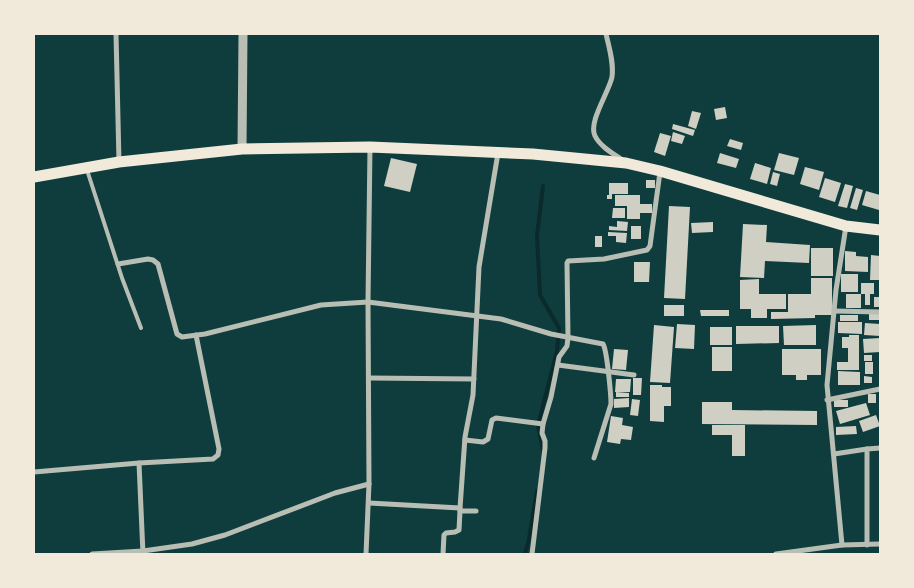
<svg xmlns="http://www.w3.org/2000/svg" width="914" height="588" font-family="'Titillium Web',sans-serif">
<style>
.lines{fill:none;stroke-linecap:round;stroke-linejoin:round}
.stream{stroke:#0a2a2b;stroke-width:4}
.building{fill:#cfcfc3}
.service{stroke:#b8beb3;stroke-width:4}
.minor{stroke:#b8beb3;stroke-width:5}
.tertiary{stroke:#b8beb3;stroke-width:9}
.primary{stroke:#f1e9da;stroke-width:11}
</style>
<rect width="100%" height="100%" fill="#0f3d3e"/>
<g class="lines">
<!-- stream -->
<g class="stream">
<path d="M543,450L538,425L557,351L559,328L540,295L537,236L543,186"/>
<path d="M525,554L529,539L537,491"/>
</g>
</g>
<!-- building -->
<g class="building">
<path d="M725,107L727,118L716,120L714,109Z"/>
<path d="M692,111L701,113L696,129L688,126Z"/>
<path d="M673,124L695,130L693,136L672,129Z"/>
<path d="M673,132L685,136L682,144L671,141Z"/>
<path d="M660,133L671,136L665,156L654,152Z"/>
<path d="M730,139L743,143L741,150L727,146Z"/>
<path d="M720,153L739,159L736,168L717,163Z"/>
<path d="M779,153L799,158L794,175L774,170Z"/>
<path d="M391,158L417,164L410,192L384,186Z"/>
<path d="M755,163L771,168L767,184L750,179Z"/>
<path d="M805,167L824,172L819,190L800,184Z"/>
<path d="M773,172L780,174L777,186L770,184Z"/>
<path d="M825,178L841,183L835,202L819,197Z"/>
<rect x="646" y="180" width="9" height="8"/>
<path d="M609,183H628V194H612V199H607V195H609Z"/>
<path d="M845,184L853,186L847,208L838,206Z"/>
<path d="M856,188L863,190L857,210L850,208Z"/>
<path d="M866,191L880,195L879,210L862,205Z"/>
<path d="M615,195H640V204H652V213H640V219H627V206H615Z"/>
<path d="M669,206L690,207L685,299L664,298Z"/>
<path d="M613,208H625V218H612Z"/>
<path d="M617,221L628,222L627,231L609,230V226L617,227Z"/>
<path d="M713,222V232L692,233L691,223Z"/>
<path d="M743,224L767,225L766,242L810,245L809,263L765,261L764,278L740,277Z"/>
<rect x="631" y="226" width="10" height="13"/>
<path d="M608,232L627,233L626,243L616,242V236H608Z"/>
<rect x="595" y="236" width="7" height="11"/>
<rect x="811" y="248" width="22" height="28"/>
<path d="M845,251L856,252V256L868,257V272L845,271Z"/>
<path d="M871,255L880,256V280H870Z"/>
<path d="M634,262H650L649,282H634Z"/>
<rect x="841" y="274" width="17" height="18"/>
<path d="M811,278H832V315H815V318L771,319V312H788V294H811Z"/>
<path d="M759,279V294H786V309H767V318H751V309H740V280Z"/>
<path d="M861,283H874V294H870V305H865V294H861V308H846V294H861Z"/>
<rect x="874" y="297" width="6" height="10"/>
<rect x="664" y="305" width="20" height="11"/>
<path d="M700,310H729V316H701Z"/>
<rect x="869" y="314" width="10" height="6"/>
<rect x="840" y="315" width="18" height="6"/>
<path d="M838,322H862V334L838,333Z"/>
<path d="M865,323L880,324V336L864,335Z"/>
<path d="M677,324L695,325L694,349L675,348Z"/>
<path d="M654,325L674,327L670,383L650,382Z"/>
<path d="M816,325V345H784L783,326Z"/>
<path d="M736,326H779V343L736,344Z"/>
<rect x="710" y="327" width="22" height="18"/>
<path d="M849,335H859V370H837V362H848V348H842V337H849Z"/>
<path d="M880,338V352L864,353L863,339Z"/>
<rect x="712" y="347" width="20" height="24"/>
<path d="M614,349L628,350L626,370L612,369Z"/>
<path d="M782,349H821V375H807V380H796V375H782Z"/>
<rect x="864" y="355" width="8" height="6"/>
<rect x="865" y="362" width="8" height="12"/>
<path d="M838,371L860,372V385H838Z"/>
<path d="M864,376L872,377V383H864Z"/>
<path d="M633,378H642L641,395H633Z"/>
<path d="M616,379H631L630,392H615Z"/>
<path d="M650,385H662V387H671V406H664V422L650,421Z"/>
<path d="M616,392L629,393V397H616Z"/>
<rect x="868" y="394" width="8" height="9"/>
<path d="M629,398V407L614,408V399Z"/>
<path d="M632,399L640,400L638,416L630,415Z"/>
<rect x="834" y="400" width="14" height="7"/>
<path d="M702,402H732V410L817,411V425L702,424Z"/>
<path d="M866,403L870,415L840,424L836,411Z"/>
<path d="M876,415L880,426L863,432L859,421Z"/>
<path d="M611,416L623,418L622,425L633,427L631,440L621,439L620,444L607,442Z"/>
<path d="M712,425H745V456H732V435H712Z"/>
<path d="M856,426L857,434L836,435V427Z"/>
</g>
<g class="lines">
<!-- service -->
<path class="service" d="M87,170L122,278L141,328"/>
<!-- minor -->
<g class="minor">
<path d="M116,34L119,162"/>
<path d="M606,34C609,47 614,63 612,77C609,92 588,122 595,136C600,146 612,153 621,159"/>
<path d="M118,264L148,259L153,260L158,264L177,334L182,337L205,334L321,305L368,302L501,319L551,334L603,344C607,350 611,395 611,404L594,458"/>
<path d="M834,311L880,312"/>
<path d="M558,365L634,375"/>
<path d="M369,378L474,379"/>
<path d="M827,400L880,389"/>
<path d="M465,440L483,442L488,439L492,420L496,418L543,424"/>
<path d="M834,454L867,449"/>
<path d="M34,472L139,463"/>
<path d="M369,503L460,508V511H476"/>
<path d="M460,508L465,437L473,395L479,267L498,153"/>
<path d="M842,545L827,385L836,290L846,226"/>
<path d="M867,545V449L880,448"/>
<path d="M92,554L143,551L192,544L225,535L335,493L369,484"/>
<path d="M143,554L139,463L213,459L218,455L219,449L196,335"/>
<path d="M366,554L369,484L368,302L370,147"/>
<path d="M443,554L444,535L446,533L455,532L459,530L460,511"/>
<path d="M532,554L545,448V441L542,433L543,424L551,397L559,357L567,346L568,338L567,263L568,261L604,259L647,250L650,246L660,172"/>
<path d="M776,554L842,545L880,544"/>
</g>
<!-- tertiary -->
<path class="tertiary" d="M242,149L243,34"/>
<!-- primary -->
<path class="primary" d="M34,177L119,162L242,149L370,147L533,154L626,163L660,171L846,226L880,230"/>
</g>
<!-- border -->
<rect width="914" height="588" fill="none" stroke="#f1e9da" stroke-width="70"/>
</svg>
